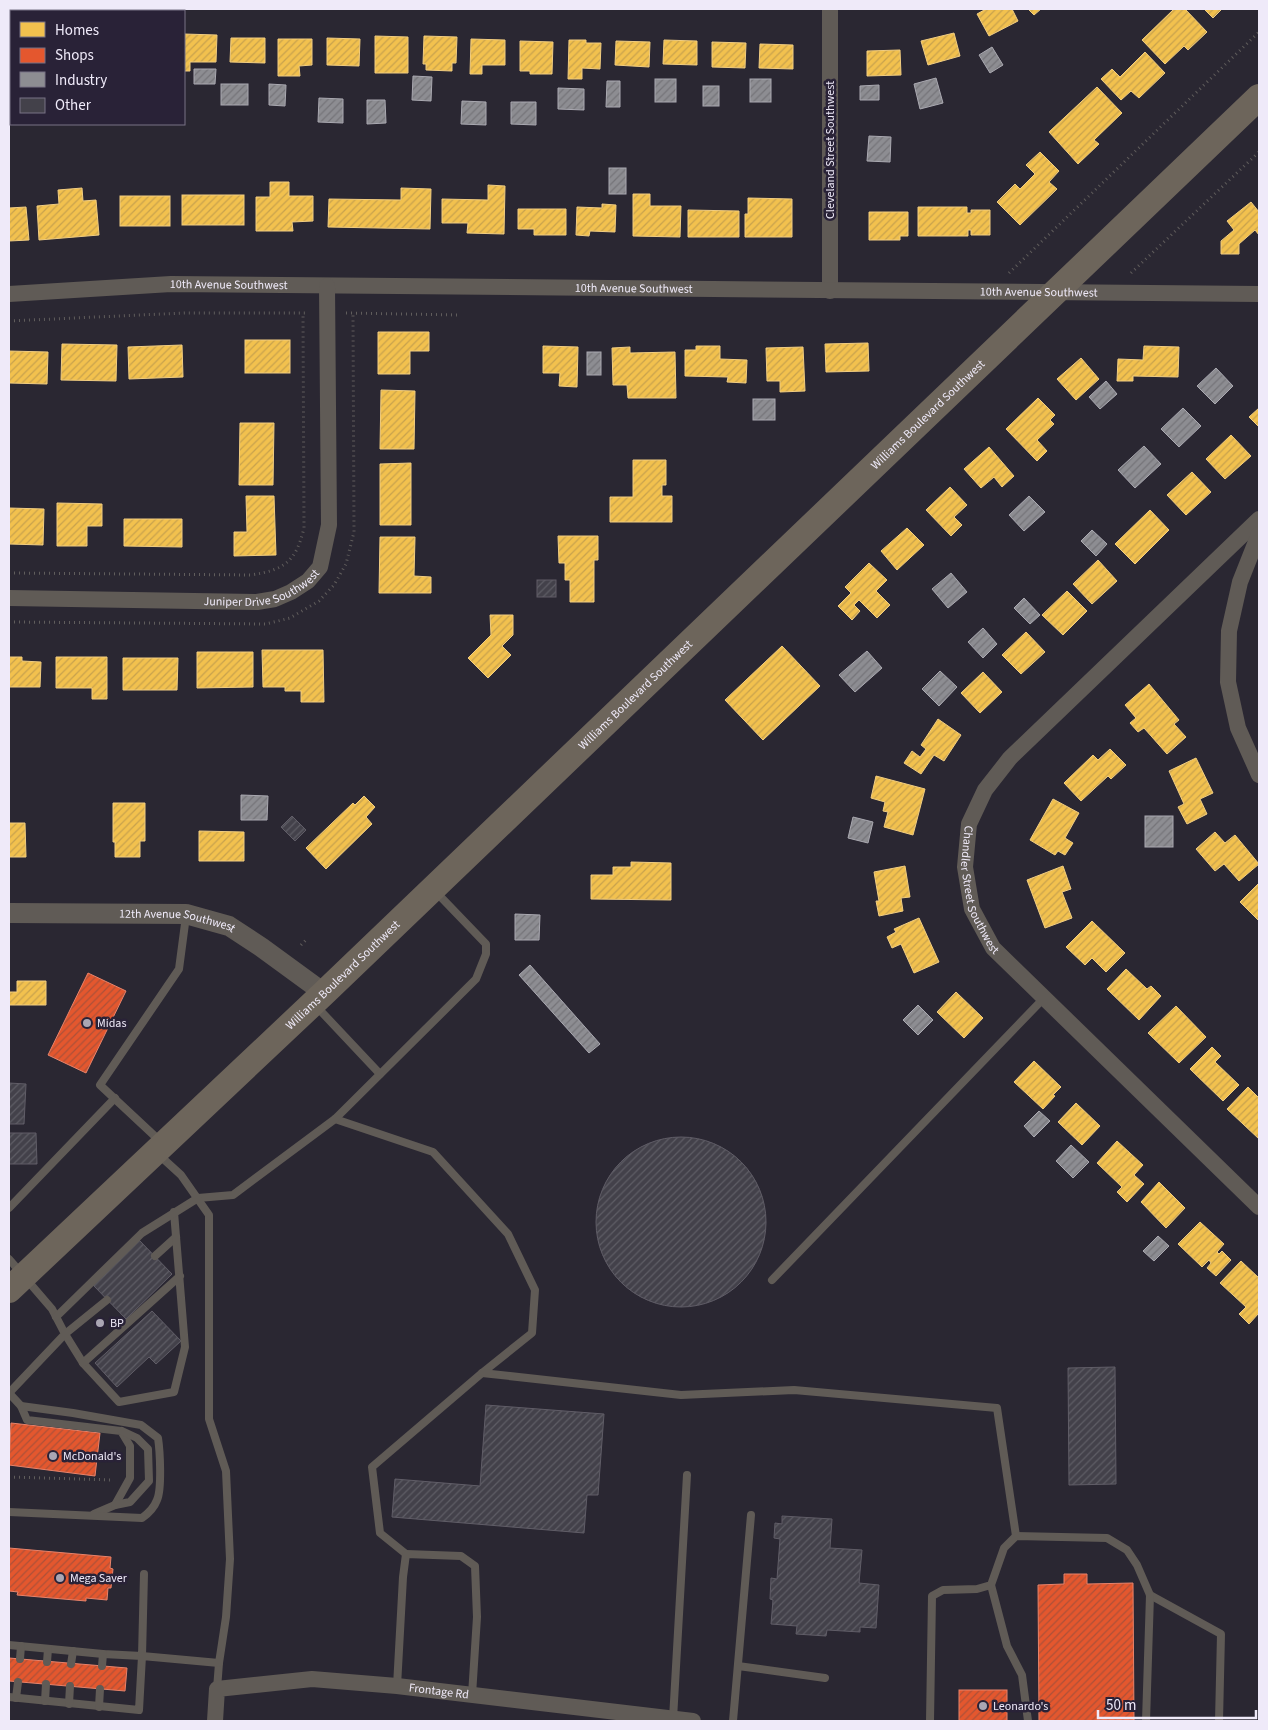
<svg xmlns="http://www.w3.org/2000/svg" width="1268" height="1730" font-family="'Source Sans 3',sans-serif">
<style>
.homes{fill:url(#homes-hatch);stroke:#f1cd81}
.shops{fill:url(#shops-hatch);stroke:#e7836b}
.industry{fill:url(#industry-hatch);stroke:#aaa9b1}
.building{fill:url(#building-hatch);stroke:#605d67}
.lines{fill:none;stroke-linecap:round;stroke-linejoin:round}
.path{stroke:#605d5c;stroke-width:3;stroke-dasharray:1 4;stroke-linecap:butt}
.service{stroke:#605b56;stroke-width:8}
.minor{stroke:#605b56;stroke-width:16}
.tertiary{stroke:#605b56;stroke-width:20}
.primary{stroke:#6d655b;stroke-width:26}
.poi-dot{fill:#aaa6b3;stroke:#292237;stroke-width:2}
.labels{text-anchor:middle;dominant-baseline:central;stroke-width:5;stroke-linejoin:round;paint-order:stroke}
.street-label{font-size:12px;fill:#efeaf9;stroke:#292237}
.poi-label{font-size:12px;fill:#efeaf9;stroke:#292237;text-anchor:start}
</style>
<defs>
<pattern id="homes-hatch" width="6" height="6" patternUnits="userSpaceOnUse" patternTransform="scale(1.25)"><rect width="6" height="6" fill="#f2c14e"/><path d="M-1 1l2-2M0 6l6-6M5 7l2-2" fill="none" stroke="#c8a24d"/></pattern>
<pattern id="shops-hatch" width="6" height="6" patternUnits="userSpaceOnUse" patternTransform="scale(1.25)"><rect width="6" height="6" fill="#e4572e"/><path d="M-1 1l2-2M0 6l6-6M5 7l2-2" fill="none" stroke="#ad5138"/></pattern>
<pattern id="industry-hatch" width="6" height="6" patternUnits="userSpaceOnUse" patternTransform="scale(1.25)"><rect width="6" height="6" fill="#8d8d92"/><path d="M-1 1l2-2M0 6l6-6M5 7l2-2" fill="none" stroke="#757479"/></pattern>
<pattern id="building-hatch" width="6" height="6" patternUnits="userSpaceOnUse" patternTransform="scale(1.25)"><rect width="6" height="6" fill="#43414a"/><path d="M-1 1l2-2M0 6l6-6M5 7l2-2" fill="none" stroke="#5e5d65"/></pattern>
</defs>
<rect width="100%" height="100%" fill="#2a2732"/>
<!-- homes -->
<g class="homes">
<path d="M986,9H1012L1018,21L989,36L977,14Z"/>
<path d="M1028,9H1041L1034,15Z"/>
<path d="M1174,9H1185L1207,32L1188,50L1184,46L1165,64L1142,40Z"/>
<path d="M1204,9H1222L1213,18Z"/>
<path d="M954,33L960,56L928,65L921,41Z"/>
<path d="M184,34L217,35L216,62H190V71H184Z"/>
<path d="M375,36L408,37V73H375Z"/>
<path d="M424,36L457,37L456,63H452V71L426,70V64H423Z"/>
<path d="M231,38H265V63L230,62Z"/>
<path d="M327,38L360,39L359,66L327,65Z"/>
<path d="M278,39H312V65L299,66L300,76H278Z"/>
<path d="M471,39L505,40V65H482V74H470Z"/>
<path d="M569,40H586V43H601L600,69L582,68V79H568Z"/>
<path d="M664,40L697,41V65L663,64Z"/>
<path d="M520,41L553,42L552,74H530V71H520Z"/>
<path d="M616,41L650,42L649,67L615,65Z"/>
<path d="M712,42L746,43L745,68L712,67Z"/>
<path d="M760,44L793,45V69L759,68Z"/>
<path d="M900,50L901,75L867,76V51Z"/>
<path d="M1145,52L1165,73L1139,98L1131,91L1121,100L1101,79L1112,69L1120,77Z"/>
<path d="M1097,87L1122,113L1094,140L1099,144L1078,164L1049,132Z"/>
<path d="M1040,152L1059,171L1049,182L1057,189L1020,225L997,202L1015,184L1020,189L1035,174L1026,165Z"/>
<path d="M270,182H289V196H313V221L292,222L293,231H256V197H270Z"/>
<path d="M488,185L505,186L504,234L467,233L468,223H442V199L488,200Z"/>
<path d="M82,188L83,201L96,200L99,235L39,240L37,206L59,204L58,190Z"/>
<path d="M401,188L431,189L430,229L328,227L329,199L401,200Z"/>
<path d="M633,194H650V206H681L680,237L633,236Z"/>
<rect x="182" y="195" width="62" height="30"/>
<rect x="120" y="196" width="50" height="30"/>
<path d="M748,198L792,199V237H745V214H748Z"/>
<path d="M1251,202L1259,212V235L1255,230L1239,244V254H1221V241L1234,230L1227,221Z"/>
<path d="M602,204L616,205L615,232L590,231L589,236L576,235L577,207L602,208Z"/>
<path d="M26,207L29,240L9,241V208Z"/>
<path d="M918,207H967V213H971V210H990V235H971V230H968V236H918Z"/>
<path d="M518,209H566V235H534V229H518Z"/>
<path d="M688,210L739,211V237H688Z"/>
<path d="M869,212H908V236H900V240H869Z"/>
<path d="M378,332H429V351H410V374H378Z"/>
<rect x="245" y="340" width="45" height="33"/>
<path d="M868,343L869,371L826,372L825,344Z"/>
<path d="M62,344L117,345L116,381L61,380Z"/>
<path d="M182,345L183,377L129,379L128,347Z"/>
<path d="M543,346L578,347L577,387L559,386L560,373H543Z"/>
<path d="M696,346H720V359L747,360L746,383L727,382L728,377L685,376V350H696Z"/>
<path d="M1144,346L1179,347L1178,377L1133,376V381H1117L1118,359L1143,360Z"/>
<path d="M630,347V353L675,352L676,398H628L627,385H613L612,348Z"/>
<path d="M803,347L805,391L780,392V381H767L766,348Z"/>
<path d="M9,351L48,352L47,384L9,383Z"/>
<path d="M1081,358L1099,379L1076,400L1057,379Z"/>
<path d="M381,390L415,391L414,449H380Z"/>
<path d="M1038,398L1055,415L1050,420L1054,424L1037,440L1047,451L1037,461L1006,429Z"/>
<path d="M1259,408V427L1249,417Z"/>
<path d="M240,423H274L273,485H239Z"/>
<path d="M1231,435L1251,456L1225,479L1206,459Z"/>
<path d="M989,447L1014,476L1002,487L994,477L981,488L964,469Z"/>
<path d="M633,460H666V485H662V496H672V522H610V497H633Z"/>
<path d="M411,463V525H380V464Z"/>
<path d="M1192,472L1211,492L1186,515L1167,495Z"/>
<path d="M950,487L967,505L954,517L962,525L951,536L926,510Z"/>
<path d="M246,496H274L276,555L234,556V532H247Z"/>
<path d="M57,503L102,504V526H87V546H57Z"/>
<path d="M9,508L44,509L43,545L9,544Z"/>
<path d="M1150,510L1169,530L1135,564L1115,544Z"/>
<path d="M124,519H182V547L124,546Z"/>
<path d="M907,528L924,545L897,570L881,551Z"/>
<path d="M558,536H598V560H594V602H570V580H565V563H559Z"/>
<path d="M380,537H415L414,576L431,577V593H379Z"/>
<path d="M1098,560L1117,581L1092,604L1073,584Z"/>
<path d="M869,563L887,580L876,591L890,605L877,618L859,600L854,605L860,611L852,620L838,606L851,593L845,587Z"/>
<path d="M1067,591L1087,611L1063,635L1042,615Z"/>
<path d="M490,615H513V635L502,646L511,655L488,678L468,658L491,635Z"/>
<path d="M1026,632L1045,652L1021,674L1002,655Z"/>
<path d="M782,646L820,686L763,740L725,700Z"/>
<path d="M262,650H323L324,702H301V691H285V687H263Z"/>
<path d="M197,652H253V687L197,688Z"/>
<path d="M9,657H22V661L41,662L40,687H9Z"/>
<path d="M56,657H107V699H92V688H56Z"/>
<path d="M123,658H178L177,690H123Z"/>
<path d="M983,672L1002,692L980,713L961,693Z"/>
<path d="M1149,684L1179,720L1174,724L1186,737L1167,754L1144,728L1138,732L1130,723L1136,718L1125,705Z"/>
<path d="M938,719L961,735L944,761L934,755L921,774L904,763L912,751L920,757L926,749L921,745Z"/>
<path d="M1110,749L1126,765L1111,779L1108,776L1081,801L1064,783L1093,755L1098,760Z"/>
<path d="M1196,758L1213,793L1200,799L1207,814L1187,824L1178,807L1184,804L1169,771Z"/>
<path d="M876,776L925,789L913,835L884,827L888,812L883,811L885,802L871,798Z"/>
<path d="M364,796L375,807L366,817L372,824L326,869L306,848L353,803L355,805Z"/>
<path d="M1053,799L1079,813L1065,838L1073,843L1065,855L1058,851L1055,855L1030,840Z"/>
<path d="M113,803H145V841H140V857H115V842H113Z"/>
<path d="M9,823H25L26,857H9Z"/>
<path d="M199,831L244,832V861H199Z"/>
<path d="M1215,832L1225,843L1235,835L1259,864L1239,881L1224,864L1215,871L1196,849Z"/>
<path d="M631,862L671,863V900L591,899V875H613V867H631Z"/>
<path d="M905,866L910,897L901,898L903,911L879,916L876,901H879L874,872Z"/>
<path d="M1063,866L1071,889L1062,892L1072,918L1045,928L1027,880Z"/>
<path d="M1259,883V921L1240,902Z"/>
<path d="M919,918L939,962L914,973L901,944L892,948L887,937L896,932L894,929Z"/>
<path d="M1092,921L1125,953L1106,972L1092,958L1085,965L1066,947Z"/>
<path d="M1126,969L1147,989L1151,986L1161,996L1139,1020L1107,989Z"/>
<path d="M17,981H46V1005H9V992H17Z"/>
<path d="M956,992L983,1018L964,1038L937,1012Z"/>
<path d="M1176,1006L1206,1037L1179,1063L1148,1033Z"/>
<path d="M1212,1047L1221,1056L1215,1062L1239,1085L1223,1101L1190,1069Z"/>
<path d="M1034,1061L1061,1087L1053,1095L1055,1096L1043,1109L1014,1082Z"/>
<path d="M1248,1087L1259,1098V1139L1227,1109Z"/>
<path d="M1076,1103L1100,1126L1082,1145L1058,1122Z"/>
<path d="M1117,1141L1143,1165L1134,1175L1144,1184L1127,1202L1117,1192L1122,1187L1097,1163Z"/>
<path d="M1159,1182L1185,1208L1166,1228L1141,1202Z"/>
<path d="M1200,1222L1224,1244L1217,1252L1219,1254L1222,1251L1231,1260L1216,1276L1207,1268L1211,1263L1209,1260L1202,1267L1178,1244Z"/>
<path d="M1241,1261L1259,1278V1313L1249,1324L1239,1314L1246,1307L1220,1283Z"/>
</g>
<!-- shops -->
<g class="shops">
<path d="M88,973L126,991L86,1073L48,1055Z"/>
<path d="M11,1423L100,1433L95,1476L9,1465Z"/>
<path d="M9,1548L111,1557L110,1568L113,1569L111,1588H108L107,1600L86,1598V1601L17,1595L18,1592L9,1591Z"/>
<path d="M1064,1574H1087V1584L1133,1583L1134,1721H1039L1038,1585L1064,1584Z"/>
<path d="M9,1658L127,1668L125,1691L9,1681Z"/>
<rect x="959" y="1690" width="48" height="31"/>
</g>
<!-- industry -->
<g class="industry">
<path d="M992,47L1003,65L990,73L979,55Z"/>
<path d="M194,69H216L215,84H194Z"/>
<path d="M413,76L432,77L431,101L412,100Z"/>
<path d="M936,78L943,103L920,109L914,84Z"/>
<rect x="655" y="79" width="21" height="23"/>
<rect x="750" y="79" width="21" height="23"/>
<path d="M607,81H620V107H606Z"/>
<rect x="221" y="84" width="27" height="21"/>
<path d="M269,84L286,85L285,106L269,105Z"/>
<path d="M879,85V100H860V86Z"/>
<rect x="703" y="86" width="16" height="20"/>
<path d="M558,88L584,89V110L558,109Z"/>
<path d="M319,98L343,99V123L318,122Z"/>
<path d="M367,100H385L386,123L367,124Z"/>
<path d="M462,101L486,102V125L461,124Z"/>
<path d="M511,102H536V125L511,124Z"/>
<path d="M869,136L891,137L890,162L867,161Z"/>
<rect x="609" y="168" width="17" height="26"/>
<rect x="587" y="352" width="14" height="23"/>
<path d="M1216,368L1233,386L1215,404L1197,386Z"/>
<path d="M1106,381L1117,394L1100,409L1089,397Z"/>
<rect x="753" y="399" width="22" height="21"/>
<path d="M1183,408L1201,426L1179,447L1161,429Z"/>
<path d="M1144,446L1161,464L1135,488L1118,470Z"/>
<path d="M1029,496L1045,512L1024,531L1009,515Z"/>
<path d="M1092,530L1107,544L1096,556L1081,541Z"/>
<path d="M951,573L967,592L948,608L932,589Z"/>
<path d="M1024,598L1040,615L1030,624L1014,608Z"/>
<path d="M983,628L997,644L983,658L968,642Z"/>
<path d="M867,651L882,668L855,692L839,675Z"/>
<path d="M940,671L957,687L939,706L922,689Z"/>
<path d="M241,795L268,796L267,820H241Z"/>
<rect x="1145" y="816" width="28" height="31"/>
<path d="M853,817L873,822L868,843L848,838Z"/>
<path d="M515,914L540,915L539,940H515Z"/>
<path d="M530,965L600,1044L589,1053L519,975Z"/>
<path d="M918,1005L933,1020L918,1035L903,1020Z"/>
<path d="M1039,1111L1050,1121L1034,1137L1024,1126Z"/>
<path d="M1071,1145L1089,1162L1073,1178L1056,1161Z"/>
<path d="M1158,1236L1169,1246L1154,1261L1143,1251Z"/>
</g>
<!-- building -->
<g class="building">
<rect x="537" y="580" width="19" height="17"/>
<path d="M292,816L306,830L295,841L281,827Z"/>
<path d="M9,1083L26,1084L24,1124H9Z"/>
<path d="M9,1133H36L37,1164H9Z"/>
<circle cx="681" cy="1222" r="85"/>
<path d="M139,1240L172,1274L126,1319L93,1285Z"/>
<path d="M152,1311L181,1341L156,1364L149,1357L117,1387L95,1363Z"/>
<path d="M1115,1367L1116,1484L1069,1485L1068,1368Z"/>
<path d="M486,1405L604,1414L598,1495H587L584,1533L392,1517L395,1479L480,1486Z"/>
<path d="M782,1516L832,1519L830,1548L862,1550L859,1583L879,1585L876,1628L860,1627V1632L827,1630L826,1636L796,1634L797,1626L771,1624L773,1600L770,1599L771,1578L777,1579L780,1539L774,1538L775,1523L782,1524Z"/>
</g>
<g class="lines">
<!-- path -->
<g class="path">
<path d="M1009,273L1259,32"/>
<path d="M1131,273L1259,152"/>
<path d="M346,313L458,315"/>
<path d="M9,321L184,313H305"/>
<path d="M9,573L251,575C284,570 296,562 304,528L303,313"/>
<path d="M9,622L266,624L290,618L319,601L334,585L346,564L354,532L353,314"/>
<path d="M301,945L307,939"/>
<path d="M9,1477L113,1480"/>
</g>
<!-- service -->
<g class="service">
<path d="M316,1006L380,1074"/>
<path d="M335,1119L433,1152L508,1234L535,1290L532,1333L482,1373L372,1467L380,1533L406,1554"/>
<path d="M160,1141L100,1085L179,969L186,916"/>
<path d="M9,1208L115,1098"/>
<path d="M155,1256L176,1237"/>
<path d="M9,1259L52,1309L65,1334L9,1393"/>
<path d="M772,1280L1044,998"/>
<path d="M107,1300L65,1334L83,1363L119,1402L174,1392L185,1347L174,1212"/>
<path d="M56,1317L142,1233L198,1198L233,1195L335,1119L476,979L486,954V944L436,892"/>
<path d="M83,1363L180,1276"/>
<path d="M482,1373L681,1395L794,1390L997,1408L1016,1536"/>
<path d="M21,1406L27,1420L121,1431L130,1446V1478L115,1505L94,1514"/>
<path d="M115,1505L130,1502L149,1481L148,1449L137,1438L122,1431"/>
<path d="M9,1512L142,1518C149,1513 154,1508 157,1500C162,1489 160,1451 158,1438L141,1425L73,1413L21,1406L9,1393"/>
<path d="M991,1585L1007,1646L1022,1675L1028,1721"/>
<path d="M1150,1595L1221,1634L1219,1721"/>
<path d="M9,1645L103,1654L142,1656L144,1574"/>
<path d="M20,1659L21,1646"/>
<path d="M47,1662L48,1649"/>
<path d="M71,1664L73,1651"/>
<path d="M102,1666L103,1654"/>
<path d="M738,1666L825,1678"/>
<path d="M397,1686L403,1577L406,1554L461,1556L475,1566L477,1617L472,1695"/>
<path d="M217,1689L219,1663"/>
<path d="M9,1697L139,1710L142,1656L219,1663L226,1617L230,1559L226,1471L209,1419V1215L181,1175L158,1154"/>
<path d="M16,1698L18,1682"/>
<path d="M45,1701L46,1684"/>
<path d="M69,1704L70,1686"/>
<path d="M99,1707L100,1689"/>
<path d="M673,1719L687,1475"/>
<path d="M733,1721L751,1515"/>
<path d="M930,1721L932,1596L943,1590L977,1589L991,1585L1004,1548L1016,1536L1107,1538L1127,1550L1137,1565L1150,1595L1146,1721"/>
</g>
<!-- minor -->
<g class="minor">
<path d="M830,9V291"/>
<path id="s1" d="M9,294L171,284L1259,294"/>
<path id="s2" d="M1259,519L1010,758L985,790L969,824L965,867L972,909L993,948L1259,1207"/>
<path d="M1259,534L1240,582L1229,631L1228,682L1238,728L1259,775"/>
<path id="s3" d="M9,598L257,602L275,599L291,592L308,581L320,567L329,525L327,286"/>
<path id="s4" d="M215,1721L217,1689L312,1679L397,1686L693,1721"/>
</g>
<!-- tertiary -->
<path class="tertiary" id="s5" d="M9,913L186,914L229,926L261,947L324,993"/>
<!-- primary -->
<path class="primary" id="s6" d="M9,1290L324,993L1259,97"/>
</g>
<!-- markers -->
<g class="poi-dot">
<circle cx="87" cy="1023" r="5"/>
<circle cx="100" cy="1323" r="5"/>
<circle cx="53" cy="1456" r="5"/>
<circle cx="60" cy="1578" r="5"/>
<circle cx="983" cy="1706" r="5"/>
</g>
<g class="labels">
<!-- street labels -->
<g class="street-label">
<text transform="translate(830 150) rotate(-90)">Cleveland Street Southwest</text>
<text stroke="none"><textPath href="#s1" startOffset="220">10th Avenue Southwest</textPath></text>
<text stroke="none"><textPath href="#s1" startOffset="625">10th Avenue Southwest</textPath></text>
<text stroke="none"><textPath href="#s1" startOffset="1030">10th Avenue Southwest</textPath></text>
<text stroke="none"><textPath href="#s6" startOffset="1269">Williams Boulevard Southwest</textPath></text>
<text stroke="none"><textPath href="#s3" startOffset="256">Juniper Drive Southwest</textPath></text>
<text stroke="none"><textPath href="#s6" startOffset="864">Williams Boulevard Southwest</textPath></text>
<text stroke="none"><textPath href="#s2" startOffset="492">Chandler Street Southwest</textPath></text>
<text stroke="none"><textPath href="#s5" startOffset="169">12th Avenue Southwest</textPath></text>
<text stroke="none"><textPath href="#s6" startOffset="459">Williams Boulevard Southwest</textPath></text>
<text stroke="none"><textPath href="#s4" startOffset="255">Frontage Rd</textPath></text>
</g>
<!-- poi labels -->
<g class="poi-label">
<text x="97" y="1023">Midas</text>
<text x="110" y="1323">BP</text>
<text x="63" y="1456">McDonald's</text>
<text x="70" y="1578">Mega Saver</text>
<text x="993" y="1706">Leonardo's</text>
</g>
</g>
<!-- border -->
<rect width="1268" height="1730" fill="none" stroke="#efeaf9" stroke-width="20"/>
<!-- legend -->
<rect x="10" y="10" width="175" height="115" fill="#292237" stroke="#787285"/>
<rect x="20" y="22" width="25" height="15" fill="#f2c14e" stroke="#787285"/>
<text x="55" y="35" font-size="15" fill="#efeaf9">Homes</text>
<rect x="20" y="48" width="25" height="15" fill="#e4572e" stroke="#787285"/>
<text x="55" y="60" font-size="15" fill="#efeaf9">Shops</text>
<rect x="20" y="72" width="25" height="15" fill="#8d8d92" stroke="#787285"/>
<text x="55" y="85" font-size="15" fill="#efeaf9">Industry</text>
<rect x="20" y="98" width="25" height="15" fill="#43414a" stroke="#787285"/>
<text x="55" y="110" font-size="15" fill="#efeaf9">Other</text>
<!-- scale -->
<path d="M1098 1710v8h158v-8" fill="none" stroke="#efeaf9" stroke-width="2.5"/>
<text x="1106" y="1710" font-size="15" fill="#efeaf9" stroke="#292237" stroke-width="4" paint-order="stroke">50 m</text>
</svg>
